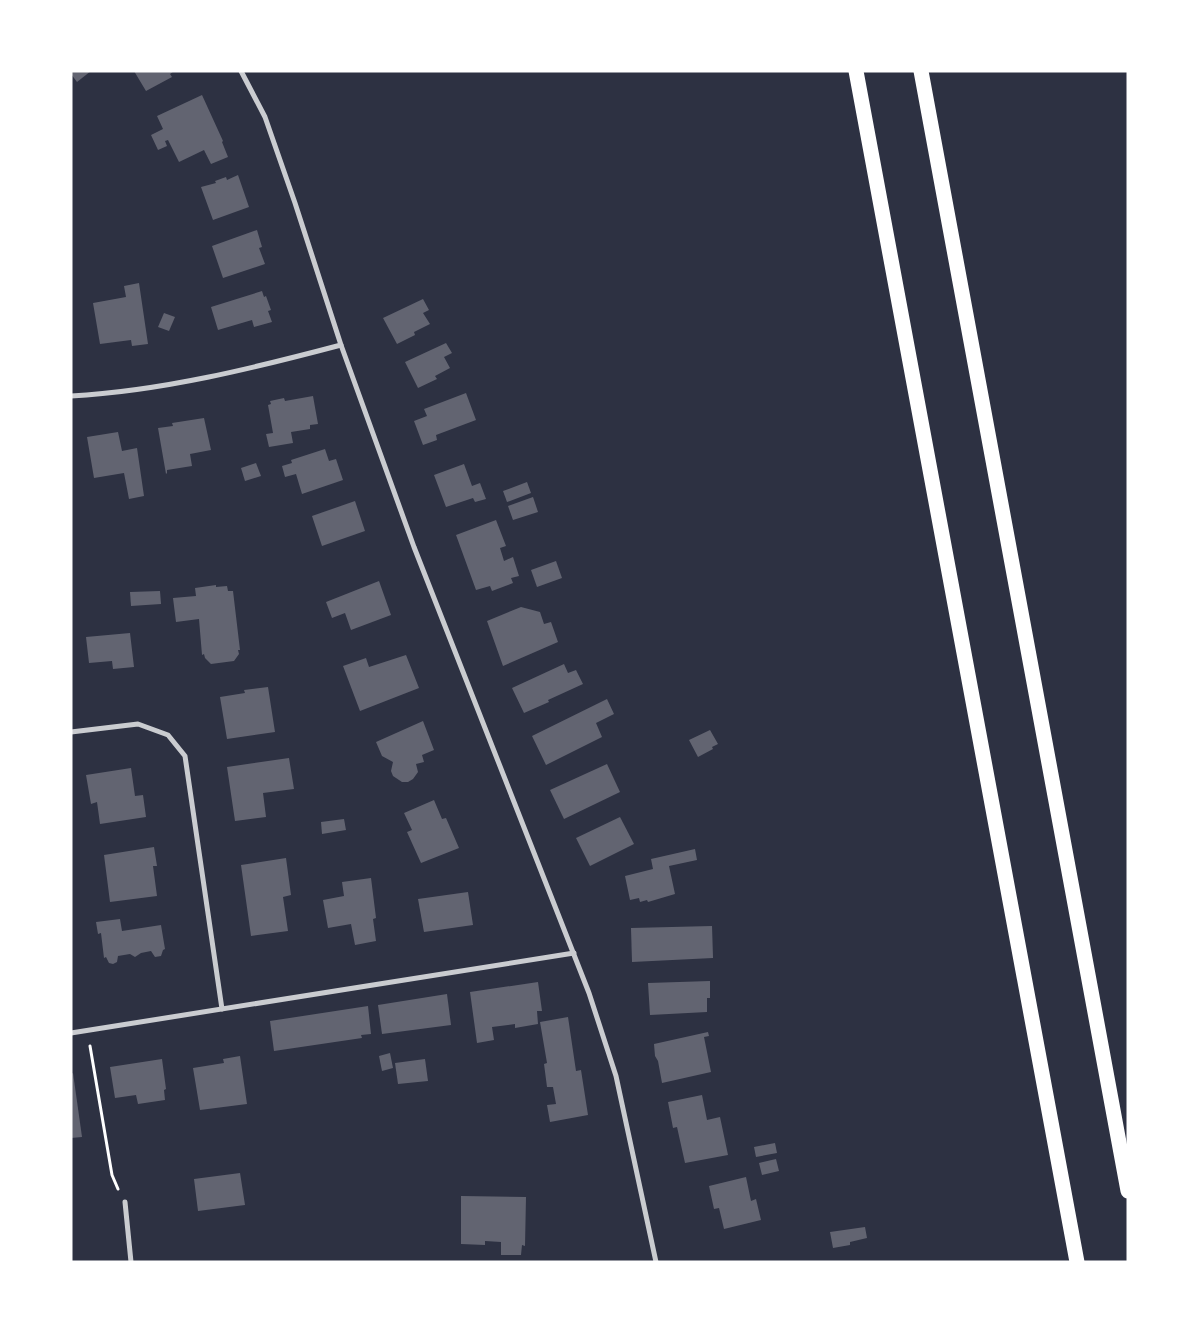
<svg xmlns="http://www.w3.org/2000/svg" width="1199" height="1333" font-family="Overpass,sans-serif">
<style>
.building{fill:#626471}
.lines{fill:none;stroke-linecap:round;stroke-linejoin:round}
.path{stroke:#fff;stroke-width:3}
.minor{stroke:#caccd0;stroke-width:5}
.motorway{stroke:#fff;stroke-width:15}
</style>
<rect width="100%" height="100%" fill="#2d3142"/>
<!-- building -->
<g class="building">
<path d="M71,71H91L77,82L71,74Z"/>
<path d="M134,71H174L170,74L172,77L146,91Z"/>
<path d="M202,95L223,141L222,142L228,157L211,164L204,150L179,162L168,140L165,141L167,146L158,150L151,135L163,129L157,116Z"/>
<path d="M238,175L249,207L213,220L201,187L216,183L215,181L226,177L227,180Z"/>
<path d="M257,230L262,247L259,248L265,264L223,278L212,246Z"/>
<path d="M139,283L148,344L132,346L131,340L100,344L93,303L126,297L124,286Z"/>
<path d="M262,291L264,297L266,296L271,310L268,311L272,322L254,327L252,320L218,330L211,307Z"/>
<path d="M423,299L429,310L423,313L430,324L414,332L415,335L397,344L383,318Z"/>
<path d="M164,313L175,317L169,331L158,327Z"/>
<path d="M446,343L452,353L444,357L450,368L435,376L437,379L418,388L405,362Z"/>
<path d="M466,393L476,420L436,435L437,440L423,445L414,421L427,416L424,409Z"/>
<path d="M313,396L318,424L310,425V429L291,432L293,443L269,447L266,434L273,433L268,405L271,404L270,401L284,398L285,401Z"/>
<path d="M204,418L211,450L190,454L192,466L167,470V473L166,474L158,428L173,426L172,423Z"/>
<path d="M118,432L122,451L137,448L144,496L129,499L124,473L94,478L87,437Z"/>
<path d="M325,449L329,461L336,459L343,480L302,494L296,474L285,477L282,466L292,463L291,460Z"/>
<path d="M256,463L261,476L245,481L241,468Z"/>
<path d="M464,464L472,486L480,483L486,499L475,502L473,498L446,507L434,475Z"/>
<path d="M527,482L531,493L507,502L503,491Z"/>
<path d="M533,497L538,512L513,520L508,506Z"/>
<path d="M355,501L365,531L322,546L312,516Z"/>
<path d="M496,520L506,546L500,548L504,561L513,557L519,576L511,578L513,583L492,591L490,586L476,590L456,535Z"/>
<path d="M556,561L562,578L537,587L531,570Z"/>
<path d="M379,581L391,615L351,630L345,613L332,618L326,602Z"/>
<path d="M216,585V587L227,586L228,591H233L240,650H238L239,654L234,661L211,664L205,658L204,654L202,655L199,619L176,622L173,598L196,596L195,588Z"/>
<path d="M160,591L161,604L131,606L130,592Z"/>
<path d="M521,607L540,612L544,624L551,622L558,642L503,666L487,621Z"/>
<path d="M130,633L134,667L113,669L112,661L89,663L86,637Z"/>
<path d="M406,655L419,688L360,711L343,666L366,658L369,667Z"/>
<path d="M564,664L568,673L576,670L583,684L548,700L549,702L524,713L512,688Z"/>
<path d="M268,687L275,732L227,739L220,697L245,693L244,690Z"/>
<path d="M607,699L614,714L596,723L602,737L546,765L532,736Z"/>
<path d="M423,721L434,750L422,755L424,762L416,764L418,772L413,779L408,782H402L393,776L391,771L393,762L382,756L376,742Z"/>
<path d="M710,730L718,744L712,747L713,749L698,757L689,740Z"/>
<path d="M289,758L294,789L263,793L266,817L235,821L227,767Z"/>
<path d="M607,764L620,792L564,819L550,790Z"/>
<path d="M131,768L135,796L143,795L146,817L100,824L97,802L91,804L86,775Z"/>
<path d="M434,800L442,819L446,818L459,848L421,863L407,832L412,830L404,813Z"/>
<path d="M620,817L634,844L590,866L576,838Z"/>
<path d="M344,819L346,830L322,834L321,822Z"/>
<path d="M154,847L157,866H153L157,896L110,902L104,855Z"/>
<path d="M695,849L697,860L669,866L675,894L648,902L647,900L640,902L639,898L630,900L625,876L653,869L651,859Z"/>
<path d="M286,858L291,895L283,897L288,931L251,936L241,865Z"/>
<path d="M371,878L376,918L373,919L376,941L355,945L351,924L328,928L323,900L344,896L342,882Z"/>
<path d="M468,892L473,925L424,932L418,899Z"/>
<path d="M120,919L122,931L161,925L165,949L163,950L161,956L155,957L151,951L141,953L135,957L130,954L118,956L117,962L113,964L109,963L106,957L104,958L101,933L98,934L96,922Z"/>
<path d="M712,926L713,958L632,962L631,928Z"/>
<path d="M710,981V998H707V1012L650,1015L648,983Z"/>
<path d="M538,982L542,1011H537L538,1024L515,1028V1024L492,1027L494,1040L477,1043L470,992Z"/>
<path d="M447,994L451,1025L382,1034L378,1005Z"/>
<path d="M368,1006L371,1034L361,1035L362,1038L274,1051L270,1021Z"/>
<path d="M568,1017L576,1071L581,1070L588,1115L550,1122L547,1105L556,1104L553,1087H547L544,1064L547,1063L540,1022Z"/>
<path d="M708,1032L709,1036L704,1037L711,1072L662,1083L658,1061L655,1056L654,1044Z"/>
<path d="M390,1053L393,1068L382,1071L379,1056Z"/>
<path d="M240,1056L247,1104L200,1110L193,1068L224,1063L223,1059Z"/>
<path d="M162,1059L166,1089L164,1090L165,1100L138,1104L136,1095L115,1098L110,1067Z"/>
<path d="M425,1059L428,1081L398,1084L395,1063Z"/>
<path d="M73,1073L82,1137L71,1138V1074Z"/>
<path d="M702,1095L707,1120L720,1117L728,1155L685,1163L677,1127L673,1128L668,1102Z"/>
<path d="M775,1143L777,1153L756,1157L754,1147Z"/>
<path d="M776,1159L779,1171L762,1175L759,1163Z"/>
<path d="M240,1173L245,1205L198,1211L194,1179Z"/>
<path d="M746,1177L751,1201L756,1199L761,1220L724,1229L719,1208L714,1209L709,1186Z"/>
<path d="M461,1196L526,1197L525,1246L522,1245L521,1255H501V1242L485,1241V1245L461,1244Z"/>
<path d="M865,1227L867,1238L850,1242V1245L833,1248L830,1232Z"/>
</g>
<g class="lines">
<!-- path -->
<path class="path" d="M90,1046L112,1175L118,1189"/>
<!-- minor -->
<g class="minor">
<path d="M241,71L265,117L295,203L341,345L414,547L589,993L616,1076L656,1262"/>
<path d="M71,396C162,391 254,368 341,345"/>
<path d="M71,732L138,724L168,735L185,756L222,1009"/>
<path d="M71,1033L574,953"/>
<path d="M125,1202L131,1262"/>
</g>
<!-- motorway -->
<g class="motorway">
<path d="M856,71L1077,1262"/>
<path d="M921,71L1128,1191"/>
</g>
</g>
<!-- border -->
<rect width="1199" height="1333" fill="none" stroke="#ffffff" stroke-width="145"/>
</svg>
